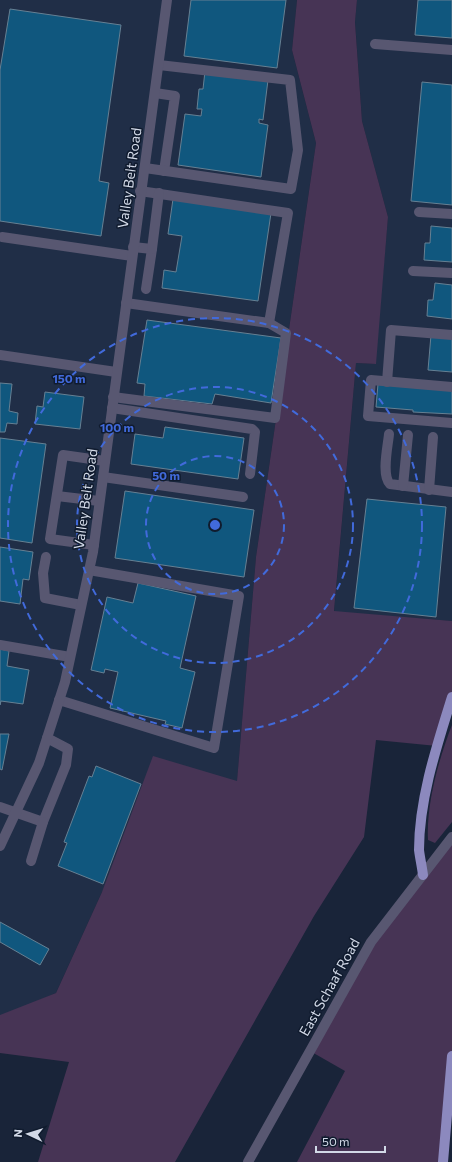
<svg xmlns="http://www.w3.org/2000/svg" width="452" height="1162" font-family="Commissioner,sans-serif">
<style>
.built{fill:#202e47}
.green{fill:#473455}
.building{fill:#10577e;stroke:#668093}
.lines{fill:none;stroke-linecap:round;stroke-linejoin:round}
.minor{stroke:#585771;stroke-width:10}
.major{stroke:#8c89be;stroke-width:10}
.ring{fill:none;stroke:#416adb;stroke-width:2;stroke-dasharray:7 5}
.labels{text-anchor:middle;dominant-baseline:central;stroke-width:3;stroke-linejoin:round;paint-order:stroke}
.street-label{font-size:14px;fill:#d2d9e7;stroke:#101b2e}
.centre{fill:#416adb;stroke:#101b2e;stroke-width:2}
.ring-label{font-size:12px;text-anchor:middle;font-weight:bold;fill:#416adb;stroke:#101b2e;stroke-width:3;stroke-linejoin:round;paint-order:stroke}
</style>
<rect width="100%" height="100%" fill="#192439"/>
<!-- built -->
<g class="built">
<path d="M0,0H297L292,50L316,143L256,557L237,782L102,892L56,993L0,1017Z"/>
<path d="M357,0H452V621L334,612L356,363L375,364L388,217L362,121L355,21Z"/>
</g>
<!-- green -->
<g class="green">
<path d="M297,0H357L355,22L362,121L388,217L376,364L356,363L334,611L452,621V697L437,746L376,740L364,837L314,916L175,1162H38L69,1062L0,1053V1015L56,993L102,892L153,756L237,781L256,557L316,143L292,50Z"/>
<path d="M452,725V822L435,843L428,840C426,804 439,758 452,725Z"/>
<path d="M452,837V1056L443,1162H297L345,1071L310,1051L371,942Z"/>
</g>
<!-- building -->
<g class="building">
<path d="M191,0H286L277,68L184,56Z"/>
<path d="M418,0H452V38L415,35Z"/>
<path d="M10,9L121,25L99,181L109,183L101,236L0,221V70Z"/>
<path d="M205,71L268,80L263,120L259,119V123L268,125L261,177L178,165L185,114L201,116L202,109H197L199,89H203Z"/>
<path d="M422,82L452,85V205L411,201Z"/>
<path d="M173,199L271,213L258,301L162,288L164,270L176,272L182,236L168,234Z"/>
<path d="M431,226L452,228V262L424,260L425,243H430Z"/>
<path d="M435,283L452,285V319L427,316L428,300H433Z"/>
<path d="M147,320L281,338L271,403L215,394L212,404L144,396L145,384L137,383Z"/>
<path d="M431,335L452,337V372L428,370Z"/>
<path d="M0,383L12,384L9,411L18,413L17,424L7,423L5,432H0Z"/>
<path d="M378,384L452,390V414L413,412V410L376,407Z"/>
<path d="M45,392L84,397L80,429L35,424L37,406L43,407Z"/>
<path d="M165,427L244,438L238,479L131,464L135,434L163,438Z"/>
<path d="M0,438L46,444L32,543L0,538Z"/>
<path d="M125,491L254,510L244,577L115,558Z"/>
<path d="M367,499L446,507L436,617L354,608Z"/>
<path d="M0,547L33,552L29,580L23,579L20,604L0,601Z"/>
<path d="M138,583L196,596L180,668L195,672L182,728L165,724L166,721L110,708L118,672L105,669L104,673L91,670L107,597L133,603Z"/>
<path d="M0,649L9,651L7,666L29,670L23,704L1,701L0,705Z"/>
<path d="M0,734H9L2,770L0,769Z"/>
<path d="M96,766L141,784L103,884L58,866L67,843L64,842L89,776L92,777Z"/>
<path d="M0,922L49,949L40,965L0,942Z"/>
</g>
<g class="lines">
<!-- minor -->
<g class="minor">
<path d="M375,44L452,50"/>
<path d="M155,93L175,96L164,171"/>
<path d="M145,168L291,189L298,150L290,80L159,65"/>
<path d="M140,191L288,213L269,323"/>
<path d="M419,212L452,214"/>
<path d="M2,237L132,256"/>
<path d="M133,247L152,249L146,289"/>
<path d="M152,249L159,193"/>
<path d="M413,271L452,273"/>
<path d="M0,355L116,372"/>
<path d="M387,382L391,330L452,335"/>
<path d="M452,387L371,380L368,416L452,423"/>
<path d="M113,397L275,418L286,333L269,323L126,303"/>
<path d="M112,408L252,429L255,432L250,474"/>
<path d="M389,434C388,446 381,475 390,484L452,492"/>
<path d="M103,477L243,497"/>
<path d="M403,486L408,435"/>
<path d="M429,490L433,437"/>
<path d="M57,496L99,501"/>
<path d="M94,545L50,539L63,455L105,461"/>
<path d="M46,557L43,573L45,598L81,605"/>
<path d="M0,645L70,657"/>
<path d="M59,700L214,748L239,596L89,570"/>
<path d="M0,807L43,822L66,765L68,749L47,738"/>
<path d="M0,846L39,763L65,682L93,552L167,0"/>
<path d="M31,861L43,822"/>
<path d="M248,1162L371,942L452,837"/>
</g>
<!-- major -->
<g class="major">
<path d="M423,875C422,867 420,858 419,850C419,799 437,745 452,697"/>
<path d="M443,1162L452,1056"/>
</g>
</g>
<!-- distance rings -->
<g class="ring">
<circle cx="215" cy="525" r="69"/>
<circle cx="215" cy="525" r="138"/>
<circle cx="215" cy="525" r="207"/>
</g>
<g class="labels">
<!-- street labels -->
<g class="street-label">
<text transform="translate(129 178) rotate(-82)">Valley Belt Road</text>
<text transform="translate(85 499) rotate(-82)">Valley Belt Road</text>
<text transform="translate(329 987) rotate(-61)">East Schaaf Road</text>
</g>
</g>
<circle cx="215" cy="525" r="6" class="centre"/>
<g class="ring-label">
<text x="69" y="383">150 m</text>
<text x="117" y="432">100 m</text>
<text x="166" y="480">50 m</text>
</g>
<!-- north arrow -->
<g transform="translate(28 1134) rotate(274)" stroke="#101b2e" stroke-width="3" paint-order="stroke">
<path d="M0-3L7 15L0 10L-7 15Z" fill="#d2d9e7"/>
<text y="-6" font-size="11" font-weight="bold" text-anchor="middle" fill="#d2d9e7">N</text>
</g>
<!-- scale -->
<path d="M316 1146v6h69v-6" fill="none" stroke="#d2d9e7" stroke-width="2"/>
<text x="322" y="1146" font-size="12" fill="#d2d9e7" stroke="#101b2e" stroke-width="3" paint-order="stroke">50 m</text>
</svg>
